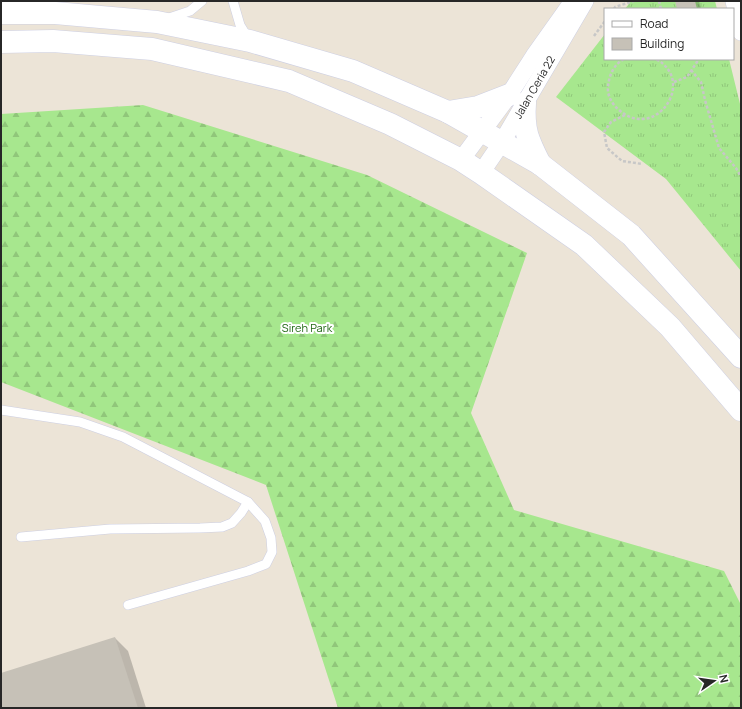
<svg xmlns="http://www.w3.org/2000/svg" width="742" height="709" font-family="Manrope,sans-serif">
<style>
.grass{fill:url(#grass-tufts)}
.forest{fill:url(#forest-firs)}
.shadow{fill:#0003}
.building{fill:#c6c1b7}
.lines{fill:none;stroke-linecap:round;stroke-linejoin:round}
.service-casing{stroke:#cdcfe2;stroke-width:10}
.minor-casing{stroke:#cdcfe2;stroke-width:18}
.secondary-casing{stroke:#cdcfe2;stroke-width:23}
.path{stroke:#c7c7c7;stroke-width:2.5;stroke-dasharray:3 2;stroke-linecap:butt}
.service{stroke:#fff;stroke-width:9}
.minor{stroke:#fff;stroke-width:17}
.secondary{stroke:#fff;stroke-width:22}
.labels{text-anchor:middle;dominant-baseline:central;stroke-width:4;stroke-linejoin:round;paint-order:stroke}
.street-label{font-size:11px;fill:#272727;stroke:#fff}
.park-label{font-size:11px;fill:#206813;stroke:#fff}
</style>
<defs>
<pattern id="grass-tufts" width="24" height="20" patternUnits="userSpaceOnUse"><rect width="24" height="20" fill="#a7e78e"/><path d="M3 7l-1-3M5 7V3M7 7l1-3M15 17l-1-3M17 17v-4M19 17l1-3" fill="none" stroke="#90c67a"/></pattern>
<pattern id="forest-firs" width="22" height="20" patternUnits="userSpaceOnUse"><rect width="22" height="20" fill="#a7e78e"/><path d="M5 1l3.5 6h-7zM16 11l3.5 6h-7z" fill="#90c67a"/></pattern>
</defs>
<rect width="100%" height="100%" fill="#ece4d7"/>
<!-- grass -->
<g class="grass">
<path d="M631,1H715L717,9H625Z"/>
<path d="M605,34V59H729L741,108V271L666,179L556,97Z"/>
</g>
<!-- forest -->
<path class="forest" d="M143,105L367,175L527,253L471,413L514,510L724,571L741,605V708H338L266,485L1,382V114Z"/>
<!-- shadow -->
<g class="shadow">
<path d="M676,1H699L701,9H678Z"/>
<path d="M115,638L128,651L146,708H1V674Z"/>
</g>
<!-- building -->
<g class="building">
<path d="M675,1H695L697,9H677Z"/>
<path d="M115,637L138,708H1V673Z"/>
</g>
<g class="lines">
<defs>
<g id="service">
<path d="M233,1L240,25L248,38"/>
<path d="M166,19L190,11L202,1"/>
<path d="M1,410L80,422L123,437L248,502L265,521L271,538L272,552L266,564L248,571L128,605"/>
<path d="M21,537L110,529L200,528L222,527L232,523L241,513L248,502"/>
</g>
<g id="minor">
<path d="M734,1L741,32"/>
<path d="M461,160L509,95L534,56L573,1"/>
<path d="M481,173L502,142L585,1"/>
</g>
<g id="secondary">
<path d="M1,13H55L157,22L250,41L353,71L448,112L540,164L631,235L741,357"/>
<path d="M1,42L53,41L152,49L289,81L390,124L461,160L481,173L584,245L670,327L741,410"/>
<path d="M525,103C523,130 528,140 540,164"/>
<path d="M448,112L478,107L509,95"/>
</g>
</defs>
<!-- service casing -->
<use href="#service" class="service-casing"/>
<!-- minor casing -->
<use href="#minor" class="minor-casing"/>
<!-- secondary casing -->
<use href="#secondary" class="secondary-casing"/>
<!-- path -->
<g class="path">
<path d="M659,1L661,9"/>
<path d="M614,9L615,7L634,1"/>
<path d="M594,36L605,21"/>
<path d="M624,59C613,65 609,76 608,87C607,95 612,104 618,109C654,143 698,82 656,59"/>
<path d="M691,70L701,82L705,100L719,148L736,168L741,177"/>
<path d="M674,82L687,77L697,62V59"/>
<path d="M625,115L611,122L604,132L607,148L622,161L642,164"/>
</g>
<!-- service -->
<use href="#service" class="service"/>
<!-- minor -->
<use href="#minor" class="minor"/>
<!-- secondary -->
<use href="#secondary" class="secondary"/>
</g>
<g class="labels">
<!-- street labels -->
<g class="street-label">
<text transform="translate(534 87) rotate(-60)">Jalan Ceria 22</text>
</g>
<!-- park labels -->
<g class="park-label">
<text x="307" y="327">Sireh Park</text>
</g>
</g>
<!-- border -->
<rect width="742" height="709" fill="none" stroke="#272727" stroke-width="4"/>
<!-- legend -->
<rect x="604" y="8" width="130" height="52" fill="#ffffff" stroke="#a9a9a9"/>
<rect x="612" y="21" width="20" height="6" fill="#ffffff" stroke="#a9a9a9"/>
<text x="640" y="28" font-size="12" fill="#272727">Road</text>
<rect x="612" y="38" width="20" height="12" fill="#c6c1b7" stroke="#a9a9a9"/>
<text x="640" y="48" font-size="12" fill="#272727">Building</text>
<!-- north arrow -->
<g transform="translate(714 681) rotate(77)" stroke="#ffffff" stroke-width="3" paint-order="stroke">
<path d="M0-3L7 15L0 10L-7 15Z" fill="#272727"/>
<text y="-6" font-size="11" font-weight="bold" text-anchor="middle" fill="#272727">N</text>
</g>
</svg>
